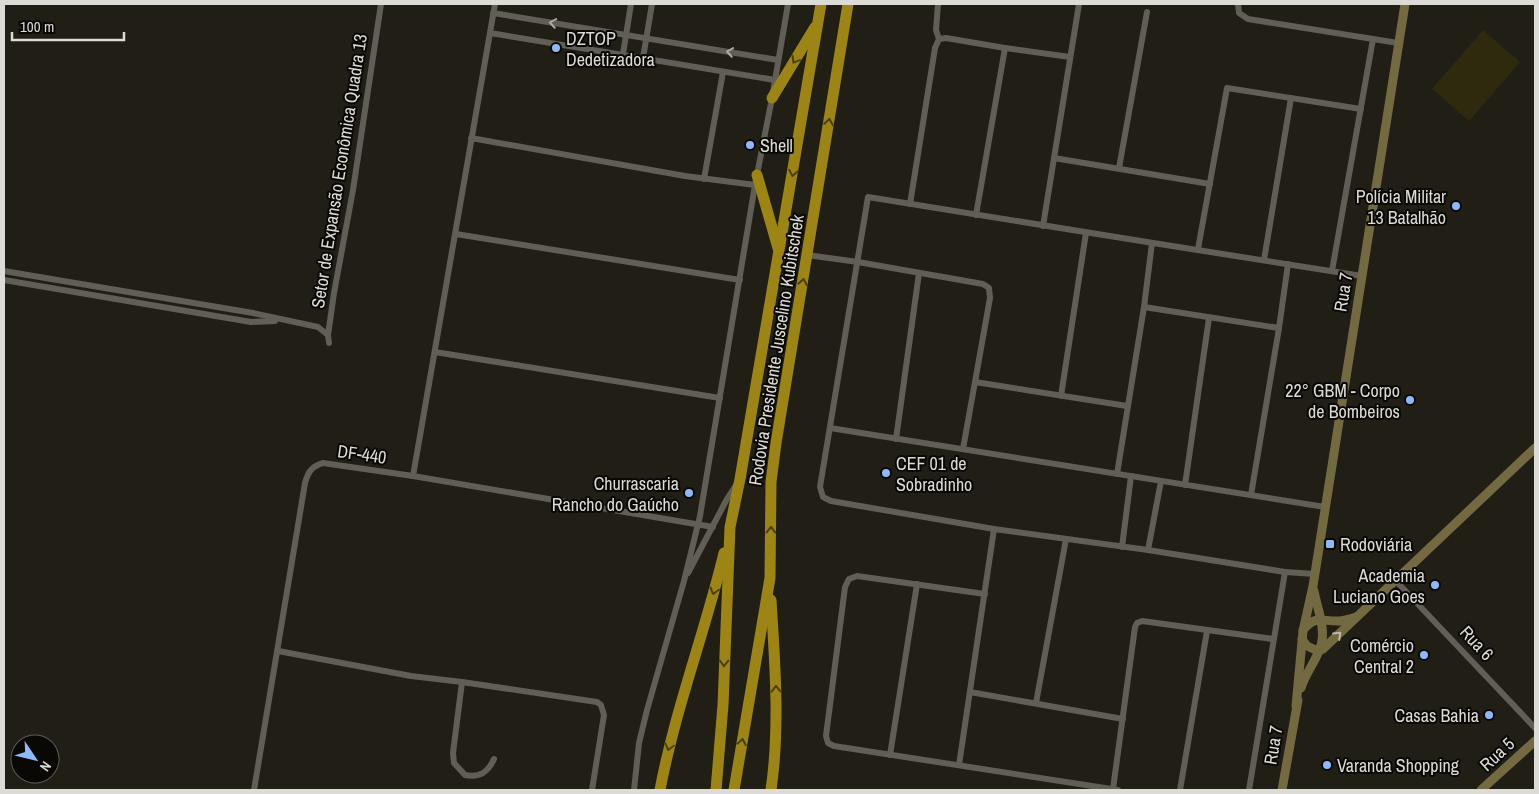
<svg xmlns="http://www.w3.org/2000/svg" width="1539" height="794" font-family="'Archivo Narrow',sans-serif">
<style>
.green{fill:#2f290e}
.lines{fill:none;stroke-linecap:round;stroke-linejoin:round}
.street{stroke:#615e55;stroke-width:6}
.secondary{stroke:#736a42;stroke-width:9}
.highway{stroke:#9d8515;stroke-width:11}
.oneway{stroke:#aba9a2}
.oneway2{stroke:#4c400c}
.oneway3{stroke:#bdb9aa}
.poi-dot{fill:#8db9fc;stroke:#090805;stroke-width:2}
.labels{text-anchor:middle;dominant-baseline:central;stroke-width:4;stroke-linejoin:round;paint-order:stroke}
.poi-label{font-size:18px;fill:#dddbd6;stroke:#090805;text-anchor:end}
.street-label{font-size:18px;fill:#dddbd6;stroke:#090805}
</style>
<rect width="100%" height="100%" fill="#201e15"/>
<!-- green -->
<path class="green" d="M1483,30L1520,62L1469,121L1432,89Z"/>
<g class="lines">
<!-- street -->
<g class="street">
<path d="M938,4L936,30L939,39"/>
<path d="M1238,4L1239,13L1248,19L1398,43"/>
<path d="M493,13L778,60"/>
<path d="M490,33L775,80"/>
<path d="M939,39L946,38L1005,48L1070,57"/>
<path d="M623,54L631,4"/>
<path d="M643,58L652,4"/>
<path d="M471,138L685,176L755,185"/>
<path d="M1054,158L1210,184"/>
<path d="M1119,168L1147,12"/>
<path d="M704,179L723,72"/>
<path d="M910,204L935,48L939,39"/>
<path d="M976,215L1005,48"/>
<path d="M1043,226L1079,4"/>
<path d="M456,234L740,280"/>
<path d="M1198,249L1227,88L1361,109"/>
<path d="M807,255L858,262L983,284L989,288L990,298L963,449"/>
<path d="M1264,260L1291,98"/>
<path d="M4,271L253,313L318,327L328,335"/>
<path d="M1332,271L1373,39"/>
<path d="M4,280L251,322L275,321"/>
<path d="M1144,307L1279,328"/>
<path d="M329,343L328,335L334,293L353,190L381,4"/>
<path d="M435,352L720,398"/>
<path d="M975,382L1127,406"/>
<path d="M1061,396L1086,233"/>
<path d="M830,428L1325,507"/>
<path d="M896,439L919,273"/>
<path d="M1117,474L1144,307L1152,243"/>
<path d="M413,476L495,4"/>
<path d="M1185,485L1209,318"/>
<path d="M1251,495L1279,328L1288,264"/>
<path d="M1122,547L1131,476"/>
<path d="M1148,550L1161,481"/>
<path d="M688,573L727,499L736,485"/>
<path d="M1315,574L1285,572L1148,550L994,529L831,501L823,497L820,487L868,197C1033,223 1197,251 1362,276"/>
<path d="M1395,580L1535,728"/>
<path d="M985,594L857,576L849,579L845,587L826,736L828,743L834,746L1118,790"/>
<path d="M278,651L411,676L462,682L597,702L601,705L604,715L592,790"/>
<path d="M462,682L453,753L454,763L465,775C480,778 488,772 494,759"/>
<path d="M970,692L1123,719"/>
<path d="M1036,703L1066,539"/>
<path d="M890,755L917,584"/>
<path d="M959,765L994,529"/>
<path d="M1113,789L1135,627L1137,623L1142,621L1273,639"/>
<path d="M254,790L305,483C308,472 312,466 323,463L413,476L713,527"/>
<path d="M634,790L639,743L647,710L684,581L700,516L755,185L772,98L788,4"/>
<path d="M1180,790L1207,631"/>
<path d="M1249,790L1285,572"/>
</g>
<!-- secondary -->
<g class="secondary">
<path d="M1303,630C1316,614 1322,622 1340,621C1345,620 1350,619 1356,617"/>
<path d="M1302,639L1307,646L1318,651L1323,649L1535,448"/>
<path d="M1301,688C1306,672 1317,660 1321,645C1326,628 1317,608 1314,591"/>
<path d="M1296,706L1303,631L1313,586L1405,4"/>
<path d="M1282,790L1298,700"/>
<path d="M1481,790L1535,741"/>
</g>
<!-- highway -->
<g class="highway">
<path d="M772,98L815,27"/>
<path d="M757,175L778,248"/>
<path d="M771,600C775,664 780,727 771,790"/>
<path d="M660,790C675,710 705,632 724,553"/>
<path d="M716,790L723,705L730,527L740,479L821,4"/>
<path d="M734,790L770,578L771,482L776,443L848,4"/>
</g>
</g>
<!-- one-way arrows -->
<defs><path id="oneway-chevron" d="M-2-3.5L2.5 0L-2 3.5" fill="none" stroke-width="1.6" stroke-linecap="round" stroke-linejoin="round" transform="scale(1.25)"/></defs>
<g class="oneway">
<use href="#oneway-chevron" transform="translate(553 23) rotate(-170)"/>
<use href="#oneway-chevron" transform="translate(730 52) rotate(-171)"/>
</g>
<g class="oneway2">
<use href="#oneway-chevron" transform="translate(795 60) rotate(121)"/>
<use href="#oneway-chevron" transform="translate(829 122) rotate(-81)"/>
<use href="#oneway-chevron" transform="translate(793 173) rotate(100)"/>
<use href="#oneway-chevron" transform="translate(803 282) rotate(-80)"/>
<use href="#oneway-chevron" transform="translate(771 530) rotate(-89)"/>
<use href="#oneway-chevron" transform="translate(714 591) rotate(105)"/>
<use href="#oneway-chevron" transform="translate(724 663) rotate(92)"/>
<use href="#oneway-chevron" transform="translate(776 689) rotate(-91)"/>
<use href="#oneway-chevron" transform="translate(742 742) rotate(-80)"/>
<use href="#oneway-chevron" transform="translate(669 747) rotate(105)"/>
</g>
<use class="oneway3" href="#oneway-chevron" transform="translate(1338 635) rotate(-44)"/>
<!-- markers -->
<g class="poi-dot">
<circle cx="556" cy="48" r="5"/>
<circle cx="750" cy="145" r="5"/>
<circle cx="1456" cy="206" r="5"/>
<circle cx="1410" cy="400" r="5"/>
<circle cx="886" cy="473" r="5"/>
<circle cx="689" cy="493" r="5"/>
<rect x="1325" y="539" width="10" height="10" rx="2.5"/>
<circle cx="1435" cy="585" r="5"/>
<circle cx="1424" cy="655" r="5"/>
<circle cx="1489" cy="715" r="5"/>
<circle cx="1327" cy="765" r="5"/>
</g>
<g class="labels">
<!-- poi labels -->
<g class="poi-label">
<text x="566" y="38" text-anchor="start">DZTOP<tspan x="566" dy="21">Dedetizadora</tspan></text>
<text x="760" y="145" text-anchor="start">Shell</text>
<text x="1446" y="196">Polícia Militar<tspan x="1446" dy="21">13 Batalhão</tspan></text>
<text x="1400" y="390">22° GBM - Corpo<tspan x="1400" dy="21">de Bombeiros</tspan></text>
<text x="896" y="463" text-anchor="start">CEF 01 de<tspan x="896" dy="21">Sobradinho</tspan></text>
<text x="679" y="483">Churrascaria<tspan x="679" dy="21">Rancho do Gaúcho</tspan></text>
<text x="1340" y="544" text-anchor="start">Rodoviária</text>
<text x="1425" y="575">Academia<tspan x="1425" dy="21">Luciano Goes</tspan></text>
<text x="1414" y="645">Comércio<tspan x="1414" dy="21">Central 2</tspan></text>
<text x="1479" y="715">Casas Bahia</text>
<text x="1337" y="765" text-anchor="start">Varanda Shopping</text>
</g>
<!-- street labels -->
<g class="street-label">
<text transform="translate(339 171) rotate(-81)">Setor de Expansão Econômica Quadra 13</text>
<text transform="translate(1343 292) rotate(-81)">Rua 7</text>
<text transform="translate(776 350) rotate(-81)">Rodovia Presidente Juscelino Kubitschek</text>
<text transform="translate(362 454) rotate(8)">DF-440</text>
<text transform="translate(1477 643) rotate(47)">Rua 6</text>
<text transform="translate(1273 745) rotate(-81)">Rua 7</text>
<text transform="translate(1497 754) rotate(-43)">Rua 5</text>
</g>
</g>
<!-- border -->
<rect width="1539" height="794" fill="none" stroke="#dddbd6" stroke-width="10"/>
<!-- north arrow -->
<g transform="translate(35 759) rotate(125)"><circle r="24" fill="#090805" stroke="#5e5c59"/>
<path d="M0-4L9 19L0 12L-9 19Z" fill="#8db9fc"/>
<text y="-8" font-size="14" font-weight="bold" text-anchor="middle" fill="#dddbd6">N</text>
</g>
<!-- scale -->
<path d="M12 32v8h112v-8" fill="none" stroke="#dddbd6" stroke-width="2.5"/>
<text x="20" y="32" font-size="15" fill="#dddbd6" stroke="#090805" stroke-width="4" paint-order="stroke">100 m</text>
</svg>
